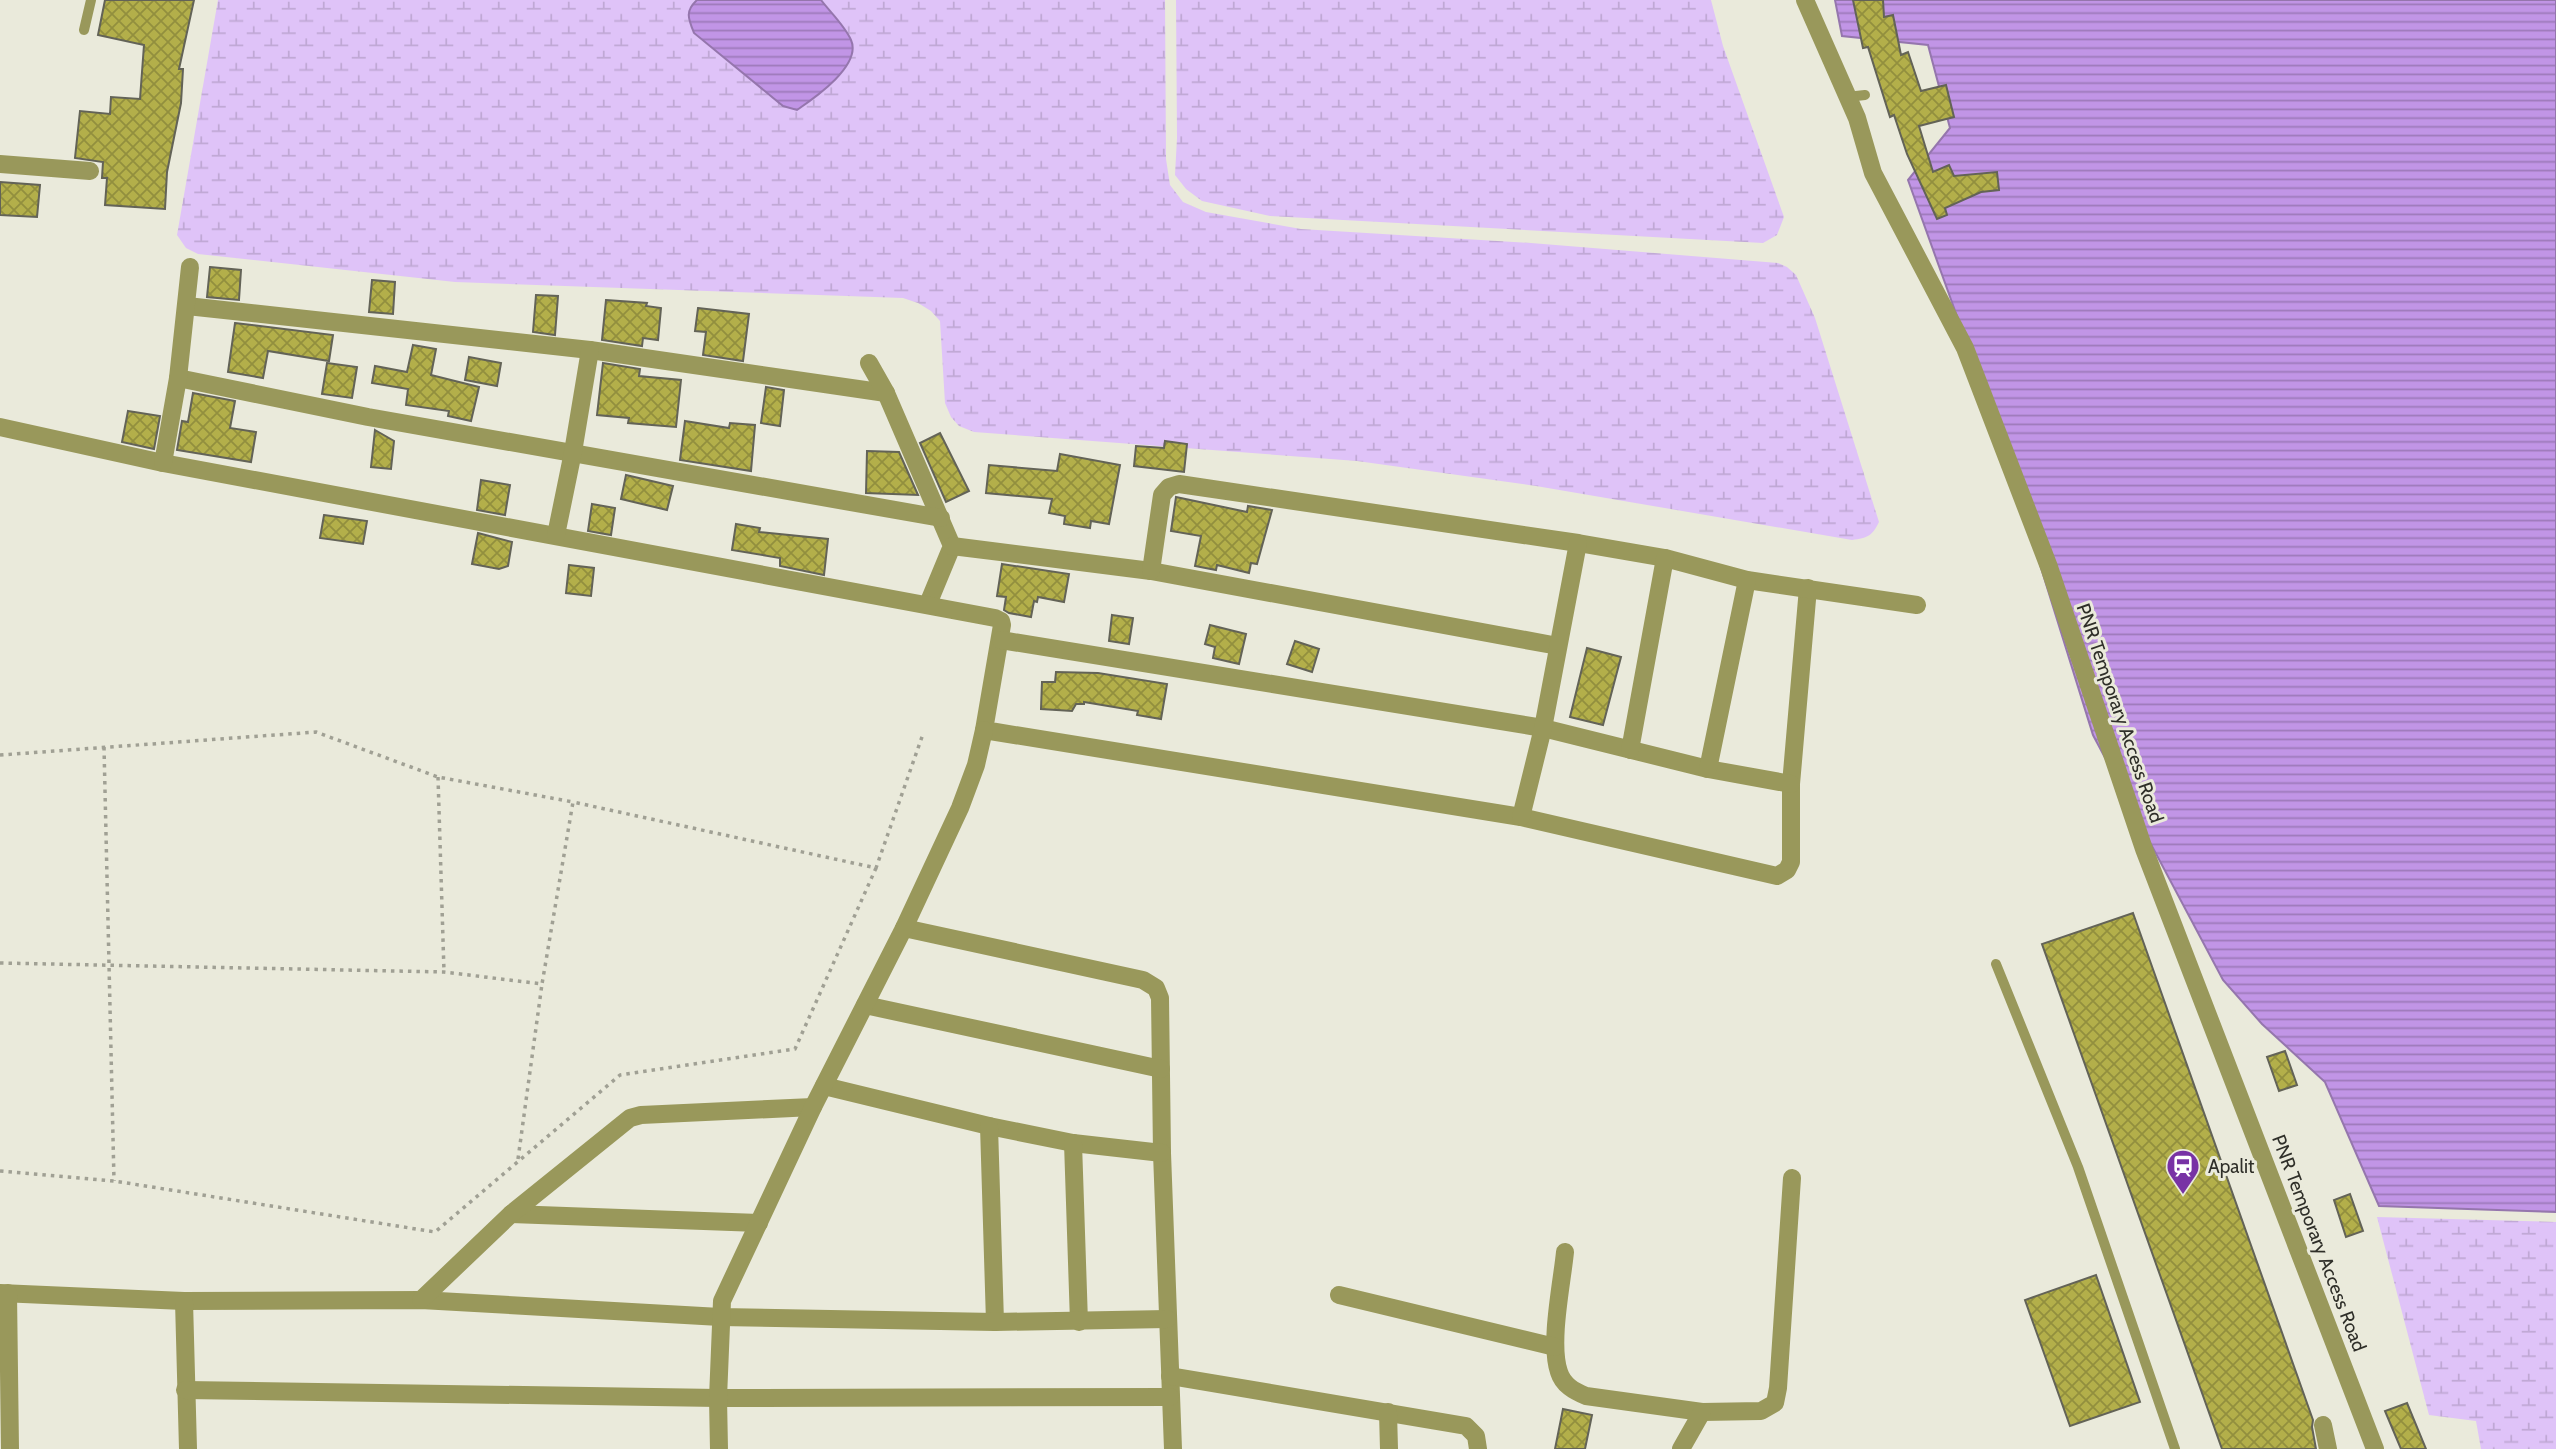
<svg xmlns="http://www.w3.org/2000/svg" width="2556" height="1449" font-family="Cabin,sans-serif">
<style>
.wetland{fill:url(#wetland-marsh)}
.water{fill:url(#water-rules);stroke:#9576ad;stroke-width:2}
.building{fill:url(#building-cross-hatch);stroke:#636357;stroke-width:2}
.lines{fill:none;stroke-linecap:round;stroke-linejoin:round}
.path{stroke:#a0a094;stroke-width:3.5;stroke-dasharray:3.5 5;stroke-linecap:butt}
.lane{stroke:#99985b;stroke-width:10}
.street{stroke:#99985b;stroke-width:18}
.labels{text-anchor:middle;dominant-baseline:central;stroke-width:6;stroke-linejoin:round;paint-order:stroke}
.street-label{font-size:19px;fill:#2f2f29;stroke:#eaeadb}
.poi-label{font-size:19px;fill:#2f2f29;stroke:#eaeadb;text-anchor:start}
</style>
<defs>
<pattern id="wetland-marsh" width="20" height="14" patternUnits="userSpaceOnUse" patternTransform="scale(1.75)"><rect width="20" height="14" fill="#dfc3f8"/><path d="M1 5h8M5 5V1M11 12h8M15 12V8" fill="none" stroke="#c0a8d5"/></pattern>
<pattern id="water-rules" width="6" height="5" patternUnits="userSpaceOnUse" patternTransform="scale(1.75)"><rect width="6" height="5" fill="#c195e6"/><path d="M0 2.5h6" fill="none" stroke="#9d7aba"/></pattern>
<pattern id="building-cross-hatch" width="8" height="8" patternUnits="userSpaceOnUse" patternTransform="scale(1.75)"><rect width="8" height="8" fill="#b3af4a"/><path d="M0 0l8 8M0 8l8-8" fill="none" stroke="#928f3e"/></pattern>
</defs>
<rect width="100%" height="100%" fill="#eaeadb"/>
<!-- wetland -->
<g class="wetland">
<path d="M218,0H1165L1166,159L1170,185L1183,202L1206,212L1301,229L1531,243L1778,263L1787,267L1796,275L1815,318L1879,522C1872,536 1868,538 1852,540L1536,486L1357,461L974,432L959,426L951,417L945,403L940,321L931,311L918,303L903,298L455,282L198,254L186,248L177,235Z"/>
<path d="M1176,0H1711L1723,46L1784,217L1777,235L1763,243L1270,216L1202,201L1186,189L1175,175L1177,138Z"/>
<path d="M2377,1217L2556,1222V1449H2481L2476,1421L2429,1415Z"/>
</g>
<!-- water -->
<g class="water">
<path d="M697,0H821C830,12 845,26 851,40C862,65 816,97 797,110L783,106L694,33C688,18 685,11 697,0Z"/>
<path d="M1835,0H2556V1212L2379,1206L2325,1082L2262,1024L2223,980L2093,735L2000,436L1908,180L1950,128L1928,45L1842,36Z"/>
</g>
<!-- building -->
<g class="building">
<path d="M105,0H194L179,69H183L181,103L167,172L165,209L105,205L107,178H102L103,162L75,158L80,111L110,114L111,97L140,99L144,45L98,35Z"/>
<path d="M1853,0H1883L1884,17L1893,15L1901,55L1908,52L1921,91L1946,85L1954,117L1919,126L1933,172L1949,165L1954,176L1997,172L1999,190L1981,192L1945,208L1947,215L1937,219L1907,154L1894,115L1890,117L1868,47L1863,48Z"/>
<path d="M0,182L40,185L37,217L0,215Z"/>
<path d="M210,267L241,270L239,300L207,297Z"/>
<path d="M372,280L395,282L393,314L369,312Z"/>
<path d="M536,295L558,296L555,335L533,332Z"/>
<path d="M606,300L647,303L646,306L661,308L658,340L643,338L642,346L602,340Z"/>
<path d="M698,308L749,314L743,361L703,355L706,332L695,331Z"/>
<path d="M235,323L333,335L329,361L268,351L263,378L228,372Z"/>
<path d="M413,345L436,349L431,375L479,387L471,421L448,416L449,411L406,405L408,389L372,383L375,366L407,372Z"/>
<path d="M469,357L501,363L497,386L465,380Z"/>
<path d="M327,363L357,367L352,398L322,394Z"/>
<path d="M603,363L640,369L639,376L681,380L676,427L628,423L629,418L597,415Z"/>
<path d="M766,387L784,390L780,426L761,423Z"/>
<path d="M193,393L235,401L230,428L256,432L251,462L177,450L182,421L188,422Z"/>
<path d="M128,411L160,416L154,449L122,442Z"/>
<path d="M685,421L729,428L730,423L755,425L751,471L680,460Z"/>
<path d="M375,430L394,441L391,469L371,467Z"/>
<path d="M940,433L969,491L946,502L920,443Z"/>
<path d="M1165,441L1187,444L1184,472L1134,466L1136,446L1164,448Z"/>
<path d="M867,451L899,452L918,495L866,493Z"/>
<path d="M1060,454L1120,465L1109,524L1091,521L1090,528L1064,524L1065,516L1049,513L1052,499L986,493L989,465L1057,471Z"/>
<path d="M626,475L673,486L667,510L621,499Z"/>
<path d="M481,480L510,485L505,515L477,510Z"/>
<path d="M1176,497L1247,512L1248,506L1272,510L1257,564L1251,563L1249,573L1217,565L1216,570L1195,566L1201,536L1171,531Z"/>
<path d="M592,504L615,508L611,535L588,531Z"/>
<path d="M324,515L367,521L363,544L320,538Z"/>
<path d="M736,524L760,528L759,532L828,539L824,575L780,566V558L732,550Z"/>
<path d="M478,533L512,542L508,566L499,569L472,564Z"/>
<path d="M1002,564L1069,574L1064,602L1038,597L1037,602L1034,601L1031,617L1009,613L1004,610L1006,597L997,596Z"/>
<path d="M569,565L594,568L591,596L566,593Z"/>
<path d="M1112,615L1133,618L1129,644L1109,641Z"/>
<path d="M1210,625L1246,634L1239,664L1213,658L1215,647L1205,644Z"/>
<path d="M1295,641L1319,649L1312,672L1287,664Z"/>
<path d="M1587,648L1621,657L1603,725L1570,717Z"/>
<path d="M1056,672L1098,673L1167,684L1161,719L1137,715L1138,711L1084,702V704H1076L1072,711L1041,709L1042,682H1055Z"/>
<path d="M2133,913L2313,1420L2312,1427L2316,1449H2222L2042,944Z"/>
<path d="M2285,1051L2297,1085L2279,1091L2267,1057Z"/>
<path d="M2350,1194L2363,1231L2346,1237L2334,1200Z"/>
<path d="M2096,1275L2140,1402L2070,1426L2025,1300Z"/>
<path d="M2407,1403L2426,1449H2401L2385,1411Z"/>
<path d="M1563,1409L1592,1415L1585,1449H1555Z"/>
</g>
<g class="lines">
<!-- path -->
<g class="path">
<path d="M104,747L114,1181"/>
<path d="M0,755L316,732L438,777L573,802"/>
<path d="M438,777L444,972"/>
<path d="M0,963L444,972L542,984L573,802L876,868L923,734"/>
<path d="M518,1159L542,984"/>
<path d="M0,1171L114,1181L435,1232L620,1075L795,1049L876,868"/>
</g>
<!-- lane -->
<g class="lane">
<path d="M84,30L91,0"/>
<path d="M1847,97L1865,95"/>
<path d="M1996,964L2078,1167L2175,1449"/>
</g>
<!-- street -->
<g class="street">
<path d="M1805,0L1857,118L1873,173L1965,348L2049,567L2144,849L2375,1449"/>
<path d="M0,164L90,171"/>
<path d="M187,306L590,350L886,393"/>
<path d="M869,363L886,393L952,546L928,604"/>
<path d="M178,378L368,417L941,518"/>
<path d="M0,427L163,463L995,618L1001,621L1002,625L984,730L1521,817L1777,876L1787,870L1791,862V784L1808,588"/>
<path d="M163,463L178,378L190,267"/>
<path d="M556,535L573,452L590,350"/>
<path d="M952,546L1151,571L1558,646"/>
<path d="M1151,571L1162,495L1169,487L1179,484L1578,543L1665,558L1747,580L1917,605"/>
<path d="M1001,640L1543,728L1708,769L1791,784"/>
<path d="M1630,750L1665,558"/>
<path d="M1708,769L1747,580"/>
<path d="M1521,817L1543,728L1578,543"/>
<path d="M904,928L1143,980L1156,988L1160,998L1162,1153L1173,1449"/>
<path d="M865,1005L1161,1069"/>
<path d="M824,1086L989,1126L1073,1143L1162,1153"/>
<path d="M989,1126L995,1322"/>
<path d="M1073,1143L1079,1322"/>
<path d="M511,1214L759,1223"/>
<path d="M1565,1252C1562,1283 1549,1343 1559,1372C1563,1385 1574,1391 1586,1396L1702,1412L1761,1411L1775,1403L1778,1388L1792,1178"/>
<path d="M0,1293L184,1301L421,1300L720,1317L995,1322L1167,1319"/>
<path d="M8,1293L10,1449"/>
<path d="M1339,1295L1555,1347"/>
<path d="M421,1300L511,1214L630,1118L641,1115L813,1107"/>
<path d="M184,1301L188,1449"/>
<path d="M1170,1376L1466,1426L1476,1436L1478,1449"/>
<path d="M185,1390L718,1398L1170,1397"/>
<path d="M1388,1412L1389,1449"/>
<path d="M2323,1425L2328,1449"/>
<path d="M719,1449L718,1398L722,1301L813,1107L904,928L960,808L976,765L984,730"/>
<path d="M1681,1449L1702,1412"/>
</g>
</g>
<!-- icons -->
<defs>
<symbol id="station-pin" viewBox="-11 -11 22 30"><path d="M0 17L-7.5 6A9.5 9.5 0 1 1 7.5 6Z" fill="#7832a5" stroke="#eaeadb"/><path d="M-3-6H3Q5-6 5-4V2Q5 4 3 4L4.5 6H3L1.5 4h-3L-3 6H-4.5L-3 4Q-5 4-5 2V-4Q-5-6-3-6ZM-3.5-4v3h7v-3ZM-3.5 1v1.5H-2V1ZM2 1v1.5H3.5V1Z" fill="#fff"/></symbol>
</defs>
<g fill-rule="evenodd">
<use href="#station-pin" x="2164" y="1147" width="38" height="52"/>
</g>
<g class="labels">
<!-- street labels -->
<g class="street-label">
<text transform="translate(2120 713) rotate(71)">PNR Temporary Access Road</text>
<text transform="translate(2319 1243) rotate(69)">PNR Temporary Access Road</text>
</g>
<!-- poi labels -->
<g class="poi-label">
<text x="2208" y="1166">Apalit</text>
</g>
</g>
</svg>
